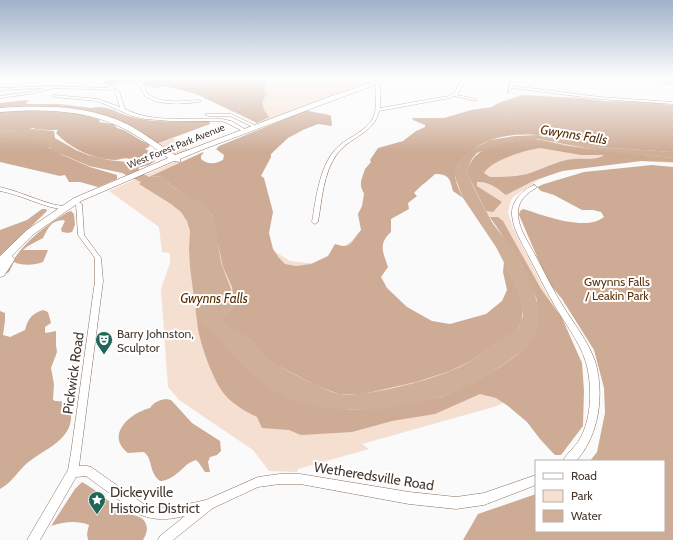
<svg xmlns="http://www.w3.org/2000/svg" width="673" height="540" font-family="Cabin,sans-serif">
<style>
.green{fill:#f5dfd0}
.forest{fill:#cdab95;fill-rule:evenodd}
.water{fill:#d0af98}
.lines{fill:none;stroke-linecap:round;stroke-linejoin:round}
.stream{stroke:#d0af98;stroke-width:1.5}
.street-casing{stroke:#8d6f5b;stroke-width:1}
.secondary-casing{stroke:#8d6f5b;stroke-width:1}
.street{fill:#fff;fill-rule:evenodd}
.secondary{fill:#fff;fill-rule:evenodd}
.labels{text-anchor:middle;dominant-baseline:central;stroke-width:4;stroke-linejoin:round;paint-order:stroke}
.far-street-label{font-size:10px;fill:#463930;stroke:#fff}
.park-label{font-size:12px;fill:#5e320b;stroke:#fff}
.poi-label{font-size:12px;fill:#463930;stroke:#fff;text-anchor:start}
.water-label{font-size:13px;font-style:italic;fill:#582d05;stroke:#fff}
.near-street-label{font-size:14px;fill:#463930;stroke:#fff}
.near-poi-label{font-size:14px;fill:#463930;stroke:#fff;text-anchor:start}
</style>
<rect width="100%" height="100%" fill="#fafafa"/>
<!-- green -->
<g class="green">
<path d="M123,78H385L343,91L262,123L195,93L151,82Z"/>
<path d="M673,122V163L640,161L571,169L552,174L540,179L513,197L510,203L508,212L513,228L544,289L561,317L548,360L517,395L497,406L362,444L369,449L298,469L297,472L269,471L253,450L179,400L168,387L161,289L170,263V253L162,252L159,227L109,191L179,160L228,193L271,249L290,261L317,264L335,254L378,219L362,289L414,358L530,293L499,228L489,218L466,180L465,160Z"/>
<path d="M173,138L190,150L176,155L158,144Z"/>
</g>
<!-- forest -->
<g class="forest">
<path d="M109,78H151L162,81L175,79L197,80L207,78H267L264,92L267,94L264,97L265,100L262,101L264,110L269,117L257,123L196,94L165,86L155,88L146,86L142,81L125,80L110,85L102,83L109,80Z"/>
<path d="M522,95L581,98L604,101L647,102L673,105V152C648,150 622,149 597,147C579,145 561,139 543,136C518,132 485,136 466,155C450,170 454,179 463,198L453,191C450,179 449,174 435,174C428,181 421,185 414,193L417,196L408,203L409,209L391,219V232C378,244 383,252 388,267L381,277L387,288L407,307L432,321L450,324L486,314L502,301L507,290L503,272L504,262C511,275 525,301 522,316C522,321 518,327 517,331L498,341L471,361L450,371L416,382L363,394H339L317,386L277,365L264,357L249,339L223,324V316L234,306L232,287L223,267L212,215L206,207L173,187L160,176L149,177L201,153L204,152L201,156V159C208,165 215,164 223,160L224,155L216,149L219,146L307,110C315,114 323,112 331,116L332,126L318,124L303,130L288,138L271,154V157L261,176L264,178L273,212L269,233L273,249L279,258L285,264L296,266L311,264L328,256L335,244C352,250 351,241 361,230L358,214L362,206L364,194L361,187V181L365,169L371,162L370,160L378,148L403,141L416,131L425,127V125L413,120L412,118H444L471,110L492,107L498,103Z"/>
<path d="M27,100L29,101L26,103L27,104H59L92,108C105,104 115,112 128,116C153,124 183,121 209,121L210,124L156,144L131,128L82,111L0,109V103Z"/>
<path d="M24,110L25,111C49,108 77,111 100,120L99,122L113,124L117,128C129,130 138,141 150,144L149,147L145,149L153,153L155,161L149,165L137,168L131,165L130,159C124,157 120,160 115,160C92,159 70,148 56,133L58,130C53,130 37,130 33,128L27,130L0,131V111Z"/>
<path d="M0,136L38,139L50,145L49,148L59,150L60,154L90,167L117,175V179L98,187L80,182H69L65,175L60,176L0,162Z"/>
<path d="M531,139C544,139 556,144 570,146C604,151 638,155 673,158V162L641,161L562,171L533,181L506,195C497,188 489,181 477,182V186L502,202L493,212L486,211L467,173C473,144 505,141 531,139ZM540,148L581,155H604C596,161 583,158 574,159C557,160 542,170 527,174C515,177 502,177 490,177L484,173C491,160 526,150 540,148Z"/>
<path d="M652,165L673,167V540H463L478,514L536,494V531H664V461H590L597,452L605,413L604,388L594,350L562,299L548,282L519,215L520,211L523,209C543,215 586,232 604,217L601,212L593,210H582L554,195L541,191L537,187L544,184L584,172Z"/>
<path d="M42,209H46L47,211L10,247L0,259V230L27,220Z"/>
<path d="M71,211L74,214L75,225L72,232L68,233L62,232L61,229L65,221L63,220C50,221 48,229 43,238L28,246L23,250H48L43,262C36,265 21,266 14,262L9,272L4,275C19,248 34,234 60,217C64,215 66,212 71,211Z"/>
<path d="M490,217H498L503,221L541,289L562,318L582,363L584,391L583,426L561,455H555L551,451L540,439L527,422L508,406L496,398L480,394L435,414L392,421L352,432L301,435L289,430L262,428L257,417C246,412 233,404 226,396C213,382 198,339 197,321L208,327L245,367L350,410L382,408L442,397L474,382L500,367L516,356L527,346L537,300L522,265Z"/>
<path d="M43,310L48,312L51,323L45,327V332L46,333L56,331V345L57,352L51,368L54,384L53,400C56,402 61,400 64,403C69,407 72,413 71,419C69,443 39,451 24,466C16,474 11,483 0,489V311L5,313V321L3,335L10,337L25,330C28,319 31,314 43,310Z"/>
<path d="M166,399L171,400L192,423L220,441L221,451L217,455L210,457L208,462L210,472H205L199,463L196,460C182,464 177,480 160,481C149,473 153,459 144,452L128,453C105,435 130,413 150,408C154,402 159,400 166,399Z"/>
<path d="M82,482C97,490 109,502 123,512C130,516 141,514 145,522C149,529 146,534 143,540H88L87,534L89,525C76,520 64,522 51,526L75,489Z"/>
</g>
<!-- water -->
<path class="water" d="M33,129L54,131L55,138L76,150L88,155L109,160L127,162L138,167L140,172L149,177L163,176C171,192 193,194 205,206C221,221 216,249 223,268C228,283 233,289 234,306L223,316V324C232,329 242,332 249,339C258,349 264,358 276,364C289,372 325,391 339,394C368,398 446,377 471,361C480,355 488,347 498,341C503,337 510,334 517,331L523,316L521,302L512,278L496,247L463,198L456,180L454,171L463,156L472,149L490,140L515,136L537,135L596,147L673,152V158L608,152L538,139L517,141L499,144L477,153L471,160L467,173C474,189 483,206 492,222C497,230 504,237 510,245C523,263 537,293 539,315C542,336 524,351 507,362C488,375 462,390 441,397C398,410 334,416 292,400C277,394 255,378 244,367C228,351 216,333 197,321L190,267L189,249L190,231L187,221L181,212L171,204L139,184L141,182L122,173L89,166L56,152L42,142L0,137V131Z"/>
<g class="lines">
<!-- stream -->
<path class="stream" d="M236,111C247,102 249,96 243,83L245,79L243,78"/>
<defs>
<g id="street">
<path d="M463,78H467L457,95L476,99V101L454,96L450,98L379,111C374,134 349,137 337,154C323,173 322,200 318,222L315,224L313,223L312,222C316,198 320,161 340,145C351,136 366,131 373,118C379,106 373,93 377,81L380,82V108L449,96L454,93Z"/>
<path d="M512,78H516L513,86L600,97L673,102V104L600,99L512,88L510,92H508Z"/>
<path d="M648,78H654L673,82V84Z"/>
<path d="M128,80L142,82L148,94C161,104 183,101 199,100L201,101L199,102C182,104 159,106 145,96L139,84C130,80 122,83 113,88L119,91L125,109C155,124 190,117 222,119L231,121L248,131L244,132L227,123L222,121H171L145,119L132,116L97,101L54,97L52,96L54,95L98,99L120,107L115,92L113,90L54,88L29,94L0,98V96L29,92L44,88L0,90V88L46,86L48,87L54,86L108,88L119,82Z"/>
<path d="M206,114H231L259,127L255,128L230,116H208L206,115Z"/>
<path d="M534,185L536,186V188C527,193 519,200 518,211C517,226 527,240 534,253C544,271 552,289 563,306C574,324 588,341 595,361C605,394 599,436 576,461H563C566,454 573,449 578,442C591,422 592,394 588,371C584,347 567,327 555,306C545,289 537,272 528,255C522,242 513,230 512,215C511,202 522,190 534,185Z"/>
<path d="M0,187C18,191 34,199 52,204C58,206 65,205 70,208L67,210C43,208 23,195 0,191Z"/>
<path d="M79,202L82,204L84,235L101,258L103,281L79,466H87L91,467L145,505L155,508H169L206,500L258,477L280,474H300L409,492L456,497L484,493L536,475V485L484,505L456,509L409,504L300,484H280L258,487L213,508L173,540H158L160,536L185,516C167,520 156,521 138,514L86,476L76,477L40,540H27L68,470L71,453L95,281V258L78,235L76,204Z"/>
</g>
<path id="secondary" d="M385,78H393L204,149L180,159V162L174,161L81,201L34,234L12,256L15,259L4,276L0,277V256L27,230L74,198L168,158C152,146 135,133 116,125C79,109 39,109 0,112V108C43,105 89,105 129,125C145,134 160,145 175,155L334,95Z"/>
</defs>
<!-- street casing -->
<use href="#street" class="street-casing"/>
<!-- secondary casing -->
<use href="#secondary" class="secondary-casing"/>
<!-- street -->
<use href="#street" class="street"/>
<!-- secondary -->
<use href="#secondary" class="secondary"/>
</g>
<!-- sky -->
<linearGradient id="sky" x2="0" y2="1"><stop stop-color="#9eb2c8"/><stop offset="0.51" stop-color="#fdfdfd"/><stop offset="1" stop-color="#fdfdfd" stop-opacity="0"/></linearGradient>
<rect width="673" height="153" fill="url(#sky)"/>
<!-- icons -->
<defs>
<symbol id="theatre-pin" viewBox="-11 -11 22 30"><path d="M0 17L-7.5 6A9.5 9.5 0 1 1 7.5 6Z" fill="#1f6659" stroke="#fff"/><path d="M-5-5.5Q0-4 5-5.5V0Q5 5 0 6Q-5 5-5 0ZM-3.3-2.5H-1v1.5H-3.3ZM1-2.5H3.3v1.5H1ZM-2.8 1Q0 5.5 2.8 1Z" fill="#fff"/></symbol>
<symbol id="sight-pin" viewBox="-11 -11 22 30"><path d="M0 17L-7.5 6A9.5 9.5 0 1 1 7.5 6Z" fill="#1f6659" stroke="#fff"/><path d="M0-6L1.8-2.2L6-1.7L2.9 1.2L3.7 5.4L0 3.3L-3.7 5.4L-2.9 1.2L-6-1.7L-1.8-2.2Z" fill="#fff"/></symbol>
</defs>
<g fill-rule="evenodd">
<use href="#theatre-pin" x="94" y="330" width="20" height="27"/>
<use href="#sight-pin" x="87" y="490" width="20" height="27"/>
</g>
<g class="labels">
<!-- far-street labels -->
<g class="far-street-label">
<text transform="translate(176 146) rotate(-22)">West Forest Park Avenue</text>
</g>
<!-- park labels -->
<g class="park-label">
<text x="617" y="281">Gwynns Falls<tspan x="617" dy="14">/ Leakin Park</tspan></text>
</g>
<!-- poi labels -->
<g class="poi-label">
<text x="117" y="333">Barry Johnston,<tspan x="117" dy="14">Sculptor</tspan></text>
</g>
<!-- water labels -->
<g class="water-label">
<text transform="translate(574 134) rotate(9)">Gwynns Falls</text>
<text x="214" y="298">Gwynns Falls</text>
</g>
<!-- near-street labels -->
<g class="near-street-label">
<text transform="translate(73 373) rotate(-82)">Pickwick Road</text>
<text transform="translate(374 476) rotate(9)">Wetheredsville Road</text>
</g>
<!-- near-poi labels -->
<g class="near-poi-label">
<text x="110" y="492">Dickeyville<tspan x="110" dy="16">Historic District</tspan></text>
</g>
</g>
<!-- legend -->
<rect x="535" y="460" width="130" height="72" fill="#ffffff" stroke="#b5b0ac"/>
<rect x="543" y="473" width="20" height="6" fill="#ffffff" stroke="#b5b0ac"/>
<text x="571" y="480" font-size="12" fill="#463930">Road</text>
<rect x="543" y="490" width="20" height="12" fill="#f5dfd0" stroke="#b5b0ac"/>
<text x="571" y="500" font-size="12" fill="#463930">Park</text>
<rect x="543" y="510" width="20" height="12" fill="#d0af98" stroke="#b5b0ac"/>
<text x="571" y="520" font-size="12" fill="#463930">Water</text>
</svg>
